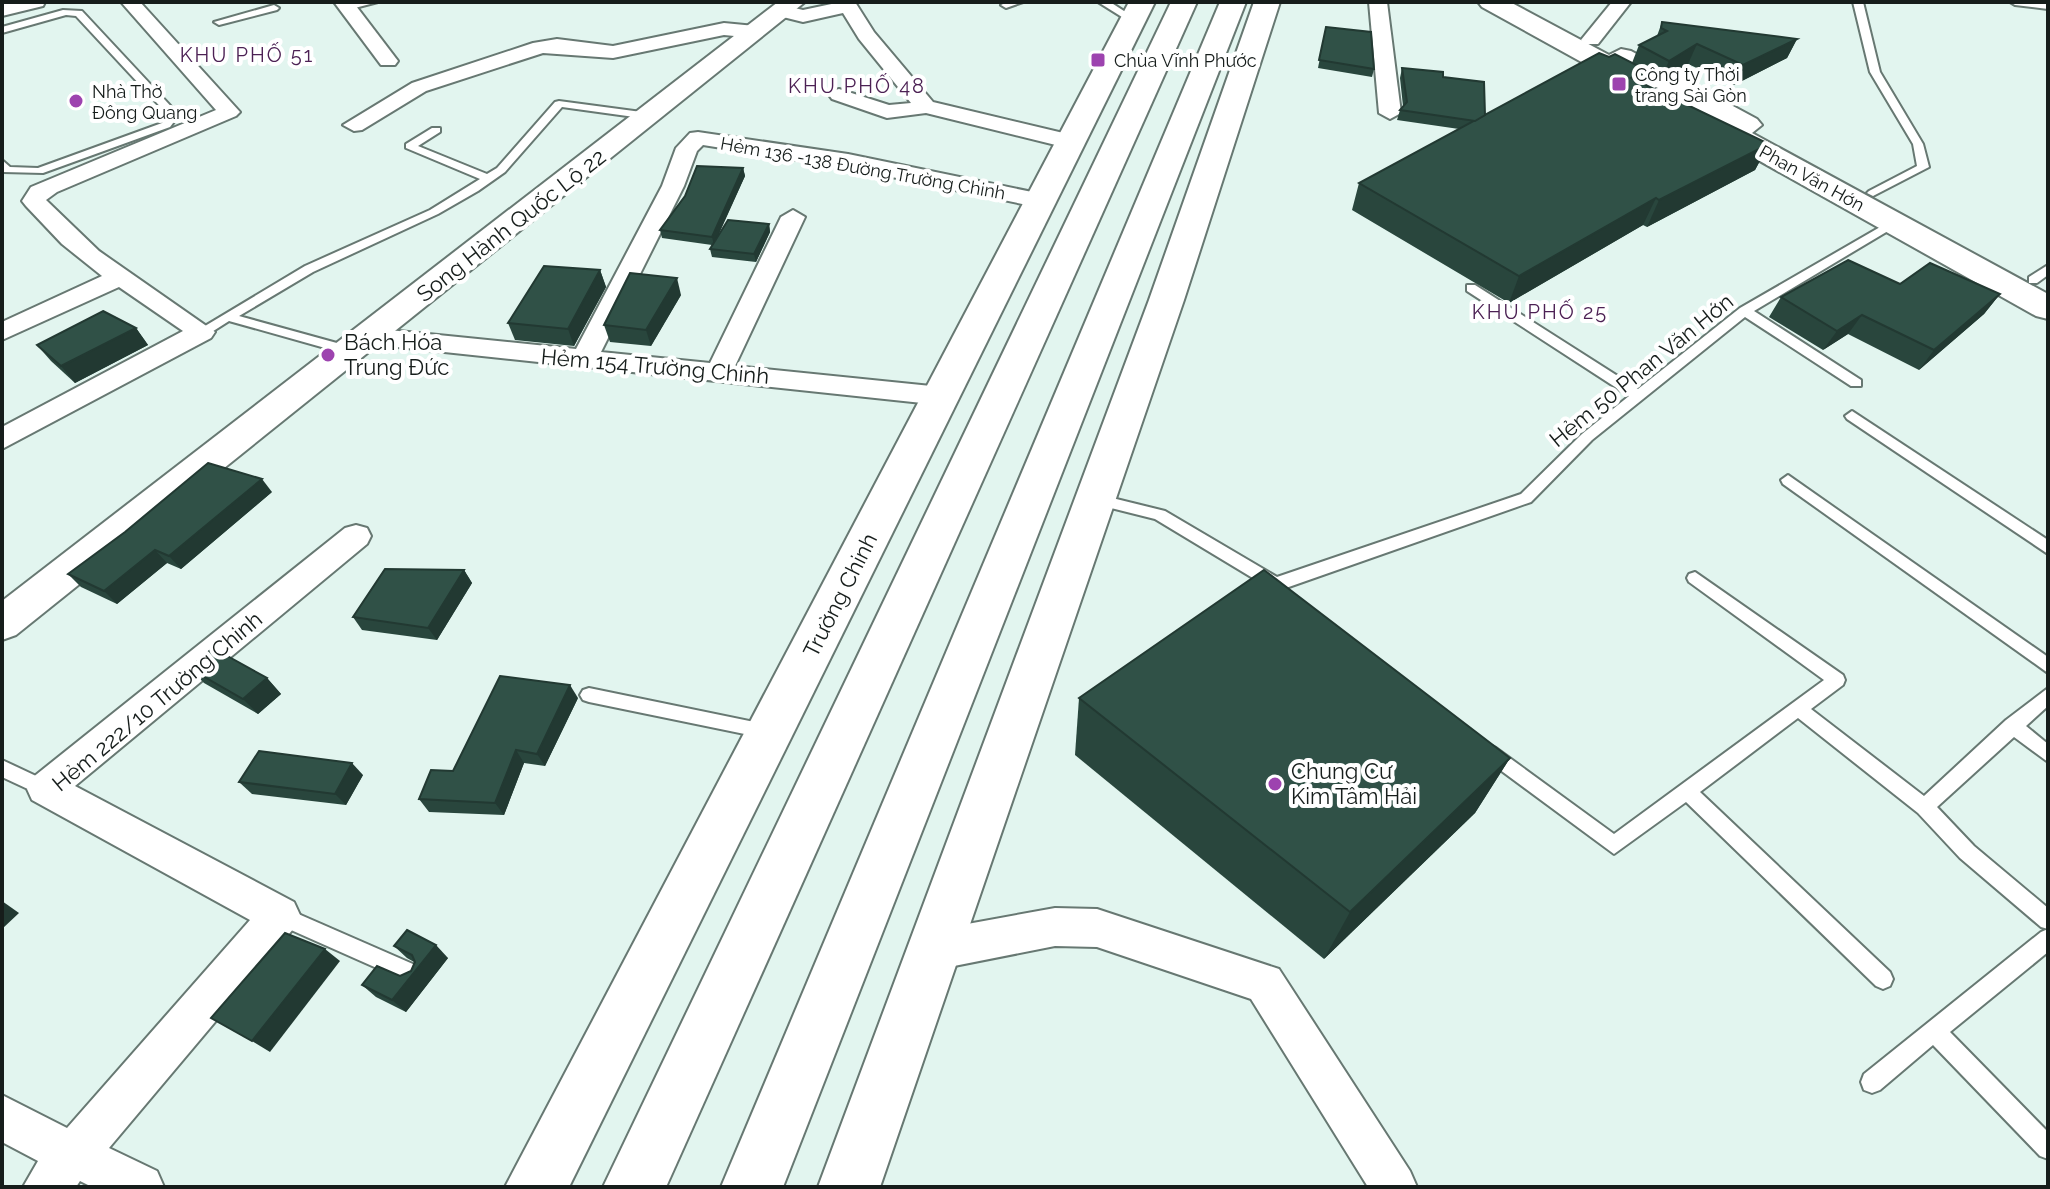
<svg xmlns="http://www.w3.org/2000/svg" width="2050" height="1189" font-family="Raleway,sans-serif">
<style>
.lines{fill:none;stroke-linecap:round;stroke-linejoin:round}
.service-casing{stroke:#677872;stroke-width:4}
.minor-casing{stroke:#677872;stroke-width:4}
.tertiary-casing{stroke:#677872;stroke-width:4}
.secondary-casing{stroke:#677872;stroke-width:4}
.primary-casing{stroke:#677872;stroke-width:4}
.service{fill:#fff;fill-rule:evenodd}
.minor{fill:#fff;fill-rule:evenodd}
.tertiary{fill:#fff;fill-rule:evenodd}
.secondary{fill:#fff;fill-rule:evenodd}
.primary{fill:#fff;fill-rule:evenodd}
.wall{fill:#29463d}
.shaded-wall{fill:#223932}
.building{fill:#305147;stroke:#223932;stroke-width:2}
.poi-dot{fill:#9d43af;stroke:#fff;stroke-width:3}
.labels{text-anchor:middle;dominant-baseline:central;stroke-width:8;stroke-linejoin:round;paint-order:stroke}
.far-poi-label{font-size:18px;fill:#161d1b;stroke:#fff;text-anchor:start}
.far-street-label{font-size:18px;fill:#161d1b;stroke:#fff}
.far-neighbourhood-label{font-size:20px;letter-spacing:2px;fill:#4c2154;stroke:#fff}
.street-label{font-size:22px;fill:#161d1b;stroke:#fff}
.poi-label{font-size:22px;fill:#161d1b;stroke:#fff;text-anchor:start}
</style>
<rect width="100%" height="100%" fill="#e2f5ef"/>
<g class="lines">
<defs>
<g id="service">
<path d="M359,2H378L347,10L342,7Z"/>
<path d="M1023,2L1006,8L1001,5L1007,2Z"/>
<path d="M1098,2H1110L1138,20L1130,22Z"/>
<path d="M1853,2H1863L1880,72L1923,144L1929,167L1873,196L1867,193L1869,191L1917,166L1913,144L1870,72Z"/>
<path d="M2010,2L2048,3V9L2015,5Z"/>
<path d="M274,5L279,8L277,10L219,25L214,22Z"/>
<path d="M63,10L82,11L179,115L170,127L43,173L3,172L2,160L10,167L38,168L162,123L168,115L76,16L66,15L2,33V27Z"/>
<path d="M559,101L649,113L654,116L649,119L562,107L505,172L478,191L438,214L313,272L239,316L355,348V354L350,355L229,321L207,335H197L195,332L305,266L430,210L480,179L406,148V144L432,128H440V132L418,146L487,174L497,168L555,102Z"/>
<path d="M1894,219L1898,221V225L1754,311L1861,380V386H1851L1745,317L1592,440L1531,502L1283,589H1271L1155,519L1091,503L1089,499L1096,494L1165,511L1277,577L1521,494L1582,434L1629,396L1467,291V285H1475L1638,389L1740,308Z"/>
<path d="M2048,265V275L2037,283H2029V277Z"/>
<path d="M1852,411L2048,540V554L1847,419L1845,416Z"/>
<path d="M1788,475L2048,657V673L1783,484L1781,480Z"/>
<path d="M1695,572L1843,675L1845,680L1843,685L1811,709L1924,796L2006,720L2048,688V706L2026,726L2048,744V762L2014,737L1937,807L1974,846L2048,908V952L1950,1032L2048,1132V1159L2040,1156L1933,1045L1880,1090L1872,1093L1864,1090L1861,1082L1864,1074L2041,932L2048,929L2041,927L1960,858L1918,813L1798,718L1700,792L1890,972L1893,979L1890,986L1883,989L1876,986L1686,802L1614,854L1484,758L1481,753L1484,748L1490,745L1496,748L1614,834L1824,680L1689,582L1687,578L1689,574Z"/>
<path d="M589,688L769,725L775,727L778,732L775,737L769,739L589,702L583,700L580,695L583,690Z"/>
<path d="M2,760L51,783L54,789L51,795L45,797L2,777Z"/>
<path d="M280,906L422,968L425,975L422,982L415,985L273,922L270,915L273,908Z"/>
</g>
<g id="minor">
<path d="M12,2H45L43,6L2,16V4Z"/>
<path d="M121,2H140L240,112L236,116L57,192L46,200L99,251L215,332L211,338L2,449V427L183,331L119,287L2,340V322L102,276L62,244L26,206L22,201L31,187L216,110Z"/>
<path d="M334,2H353L398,61L395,65H381Z"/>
<path d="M841,2H855L874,32L933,102L1080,137L1083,142L1072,149L926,113L887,118L832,99L829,95L832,91L839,89L889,105L911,103L859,39L843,13L803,22L775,15L773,11L782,5L803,10Z"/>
<path d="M1369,2H1387L1401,113L1390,119L1379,113Z"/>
<path d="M1612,2H1631L1598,44H1584L1581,40Z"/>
<path d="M724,23L755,26L765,32L755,38L724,35L613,58L543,53L426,91L362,130L354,131L343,125L412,83L533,43L557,39L613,46Z"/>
<path d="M698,132L848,154L1042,194L1054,201L1042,208L848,168L703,145L697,151L684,186L601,352L710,363L781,217L793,210L805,217L735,366L941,387L951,390L955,396L951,402L941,405L369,344L360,342L356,336L360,330L369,328L576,349L662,186L676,148L690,133Z"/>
<path d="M356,525L367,528L371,536L367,544L75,786L294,902L300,915L294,928L109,1148L157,1171L164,1187H92L80,1181L76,1187H23L38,1161L2,1142V1095L67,1128L250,920L32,800L27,789L32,778L345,528Z"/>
<path d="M1055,908L1097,909L1279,969L1410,1171L1417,1187H1368L1251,999L1097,947L1055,946L929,971L915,965L909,951L915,937L929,931Z"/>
</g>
<path id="tertiary" d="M778,2H805L16,635L2,640V601Z"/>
<path id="secondary" d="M1478,2H1510L1609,55L1621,49L1631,51L1757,119L1762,125L1752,133L2048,294V319L2036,316L1701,128L1696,122L1706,114L1656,87L1644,93L1634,91L1482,7Z"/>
<g id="primary">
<path d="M1129,2H1155L569,1187H505Z"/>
<path d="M1171,2H1197L666,1187H603Z"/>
<path d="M1220,2H1246L783,1187H721Z"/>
<path d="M1254,2H1280L1184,300L880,1187H818L1149,300Z"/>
</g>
</defs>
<!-- service casing -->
<use href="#service" class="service-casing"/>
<!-- minor casing -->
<use href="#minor" class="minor-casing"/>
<!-- tertiary casing -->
<use href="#tertiary" class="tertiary-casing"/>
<!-- secondary casing -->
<use href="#secondary" class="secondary-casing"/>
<!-- primary casing -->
<use href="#primary" class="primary-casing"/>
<!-- service -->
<use href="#service" class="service"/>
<!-- minor -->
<use href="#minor" class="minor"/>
<!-- tertiary -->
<use href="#tertiary" class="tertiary"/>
<!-- secondary -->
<use href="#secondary" class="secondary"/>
<!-- primary -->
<use href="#primary" class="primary"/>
</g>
<!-- wall -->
<g class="wall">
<path d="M1662,22L1797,39L1787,58L1734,85L1688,64L1660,80L1645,72L1640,83L1769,144L1755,170L1647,227L1643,225L1509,303L1352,210L1359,183L1459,129L1397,120L1400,110L1403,106L1400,78L1402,68L1443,77L1485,115L1609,57L1632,63L1639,45L1657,36Z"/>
<path d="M1326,27L1374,69L1372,77L1318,68Z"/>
<path d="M743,168L745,176L717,237L769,224L770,232L756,262L712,257L710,249L712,245L662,238L660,230Z"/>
<path d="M600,270L606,287L574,346L515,340L508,323Z"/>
<path d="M1900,284L2000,294L1984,314L1919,370L1848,334L1823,350L1769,317L1781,297Z"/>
<path d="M681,295L651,346L610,342L604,325Z"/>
<path d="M136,328L148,345L75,383L51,361L37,345Z"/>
<path d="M272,492L181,569L167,563L117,604L81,587L68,574Z"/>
<path d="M464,570L472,583L437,640L362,630L353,617Z"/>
<path d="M189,668L267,678L281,694L258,714L204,683Z"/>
<path d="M578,698L545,766L524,763L504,815L429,812L419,799L453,771Z"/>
<path d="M1079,698L1510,758L1475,813L1324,959L1075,755Z"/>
<path d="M363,775L346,805L252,794L239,782Z"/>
<path d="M394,946L448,958L406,1012L376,997L362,985L400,976L411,971L414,962L407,958Z"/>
</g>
<!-- shaded-wall -->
<g class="shaded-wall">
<path d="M1797,39L1787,58L1734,85L1743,65Z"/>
<path d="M1697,44L1688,64L1660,80L1669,61Z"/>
<path d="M1646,70L1635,96L1631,78Z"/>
<path d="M1769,144L1755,170L1647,227L1659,200Z"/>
<path d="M743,168L745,176L714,245L712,237Z"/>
<path d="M1656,198L1643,225L1509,303L1519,276Z"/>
<path d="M769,224L770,232L756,262L754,254Z"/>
<path d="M600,270L606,287L574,346L568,329Z"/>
<path d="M677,278L681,295L651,346L646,330Z"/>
<path d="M2000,294L1984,314L1919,370L1934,350Z"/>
<path d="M1862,315L1848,334L1823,350L1837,331Z"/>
<path d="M136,328L148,345L75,383L61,366Z"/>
<path d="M262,479L272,492L181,569L169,556Z"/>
<path d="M155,550L167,563L117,604L104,591Z"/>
<path d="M464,570L472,583L437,640L428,628Z"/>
<path d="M267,678L281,694L258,714L243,699Z"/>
<path d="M570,685L578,698L545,766L537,754Z"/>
<path d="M516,750L524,763L504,815L495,803Z"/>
<path d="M1510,758L1475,813L1324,959L1350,912Z"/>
<path d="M352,763L363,775L346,805L335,794Z"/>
<path d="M2,901L19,913L2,929Z"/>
<path d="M436,945L448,958L406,1012L392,1000Z"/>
<path d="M325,949L340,961L270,1052L252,1041Z"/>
</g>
<!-- building -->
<g class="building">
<path d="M1662,22L1797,39L1743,65L1697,44L1669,61L1639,45L1667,31L1661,28Z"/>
<path d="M1326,27L1371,32L1374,69L1319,60Z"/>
<path d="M1599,53L1609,57L1615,54L1646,70L1631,78L1769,144L1659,200L1656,198L1519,276L1359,183Z"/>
<path d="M1402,68L1443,72V77L1484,82L1485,115L1475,121L1400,110L1407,102Z"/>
<path d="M697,166L743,168L712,237L660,230L685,196Z"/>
<path d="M728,220L769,224L754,254L710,249Z"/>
<path d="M1848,260L1900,284L1930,263L2000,294L1934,350L1862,315L1837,331L1781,297Z"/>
<path d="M544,266L600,270L568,329L508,323Z"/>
<path d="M630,273L677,278L646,330L604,325Z"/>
<path d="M103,311L136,328L61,366L37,345Z"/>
<path d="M208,463L262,479L169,556L155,550L104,591L68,574L125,532Z"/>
<path d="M385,569L464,570L428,628L353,617Z"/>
<path d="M1264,570L1510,758L1350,912L1079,698Z"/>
<path d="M213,648L267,678L243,699L189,668Z"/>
<path d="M500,676L570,685L537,754L516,750L495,803L419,799L431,770L453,771Z"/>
<path d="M259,751L352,763L335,794L239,782Z"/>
<path d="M407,930L436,945L392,1000L362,985L377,966L400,976L411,971L415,962L412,955L394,946Z"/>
<path d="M285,933L325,949L252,1041L211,1018Z"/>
</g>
<!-- markers -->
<g class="poi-dot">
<rect x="1090" y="52" width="16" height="16" rx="4"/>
<rect x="1611" y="76" width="16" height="16" rx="4"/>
<circle cx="76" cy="101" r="8"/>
<circle cx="328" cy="355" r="8"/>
<circle cx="1275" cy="784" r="8"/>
</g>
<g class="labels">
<!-- far-poi labels -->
<g class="far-poi-label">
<text x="1114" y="60">Chùa Vĩnh Phước</text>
<text x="1635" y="74">Công ty Thời<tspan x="1635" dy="21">trang Sài Gòn</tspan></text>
<text x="92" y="91">Nhà Thờ<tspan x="92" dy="21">Đông Quang</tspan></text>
</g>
<!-- far-street labels -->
<g class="far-street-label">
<text transform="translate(863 168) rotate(10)">Hẻm 136 -138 Đường Trường Chinh</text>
<text transform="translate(1812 178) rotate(29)">Phan Văn Hớn</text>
</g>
<!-- far-neighbourhood labels -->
<g class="far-neighbourhood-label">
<text x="247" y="55">KHU PHỐ 51</text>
<text x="857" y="86">KHU PHỐ 48</text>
<text x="1540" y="312">KHU PHỐ 25</text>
</g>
<!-- street labels -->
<g class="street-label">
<text transform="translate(511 225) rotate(-38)">Song Hành Quốc Lộ 22</text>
<text transform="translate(655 366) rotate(5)">Hẻm 154 Trường Chinh</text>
<text transform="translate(1641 370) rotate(-39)">Hẻm 50 Phan Văn Hớn</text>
<text transform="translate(840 595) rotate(-63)">Trường Chinh</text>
<text transform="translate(157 701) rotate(-40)">Hẻm 222/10 Trường Chinh</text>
</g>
<!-- poi labels -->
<g class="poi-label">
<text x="344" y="342">Bách Hóa<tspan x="344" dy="25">Trung Đức</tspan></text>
<text x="1291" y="771">Chung Cư<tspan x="1291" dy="25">Kim Tâm Hải</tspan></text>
</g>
</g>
<!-- border -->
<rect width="2050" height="1189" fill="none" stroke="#161d1b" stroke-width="8"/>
</svg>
